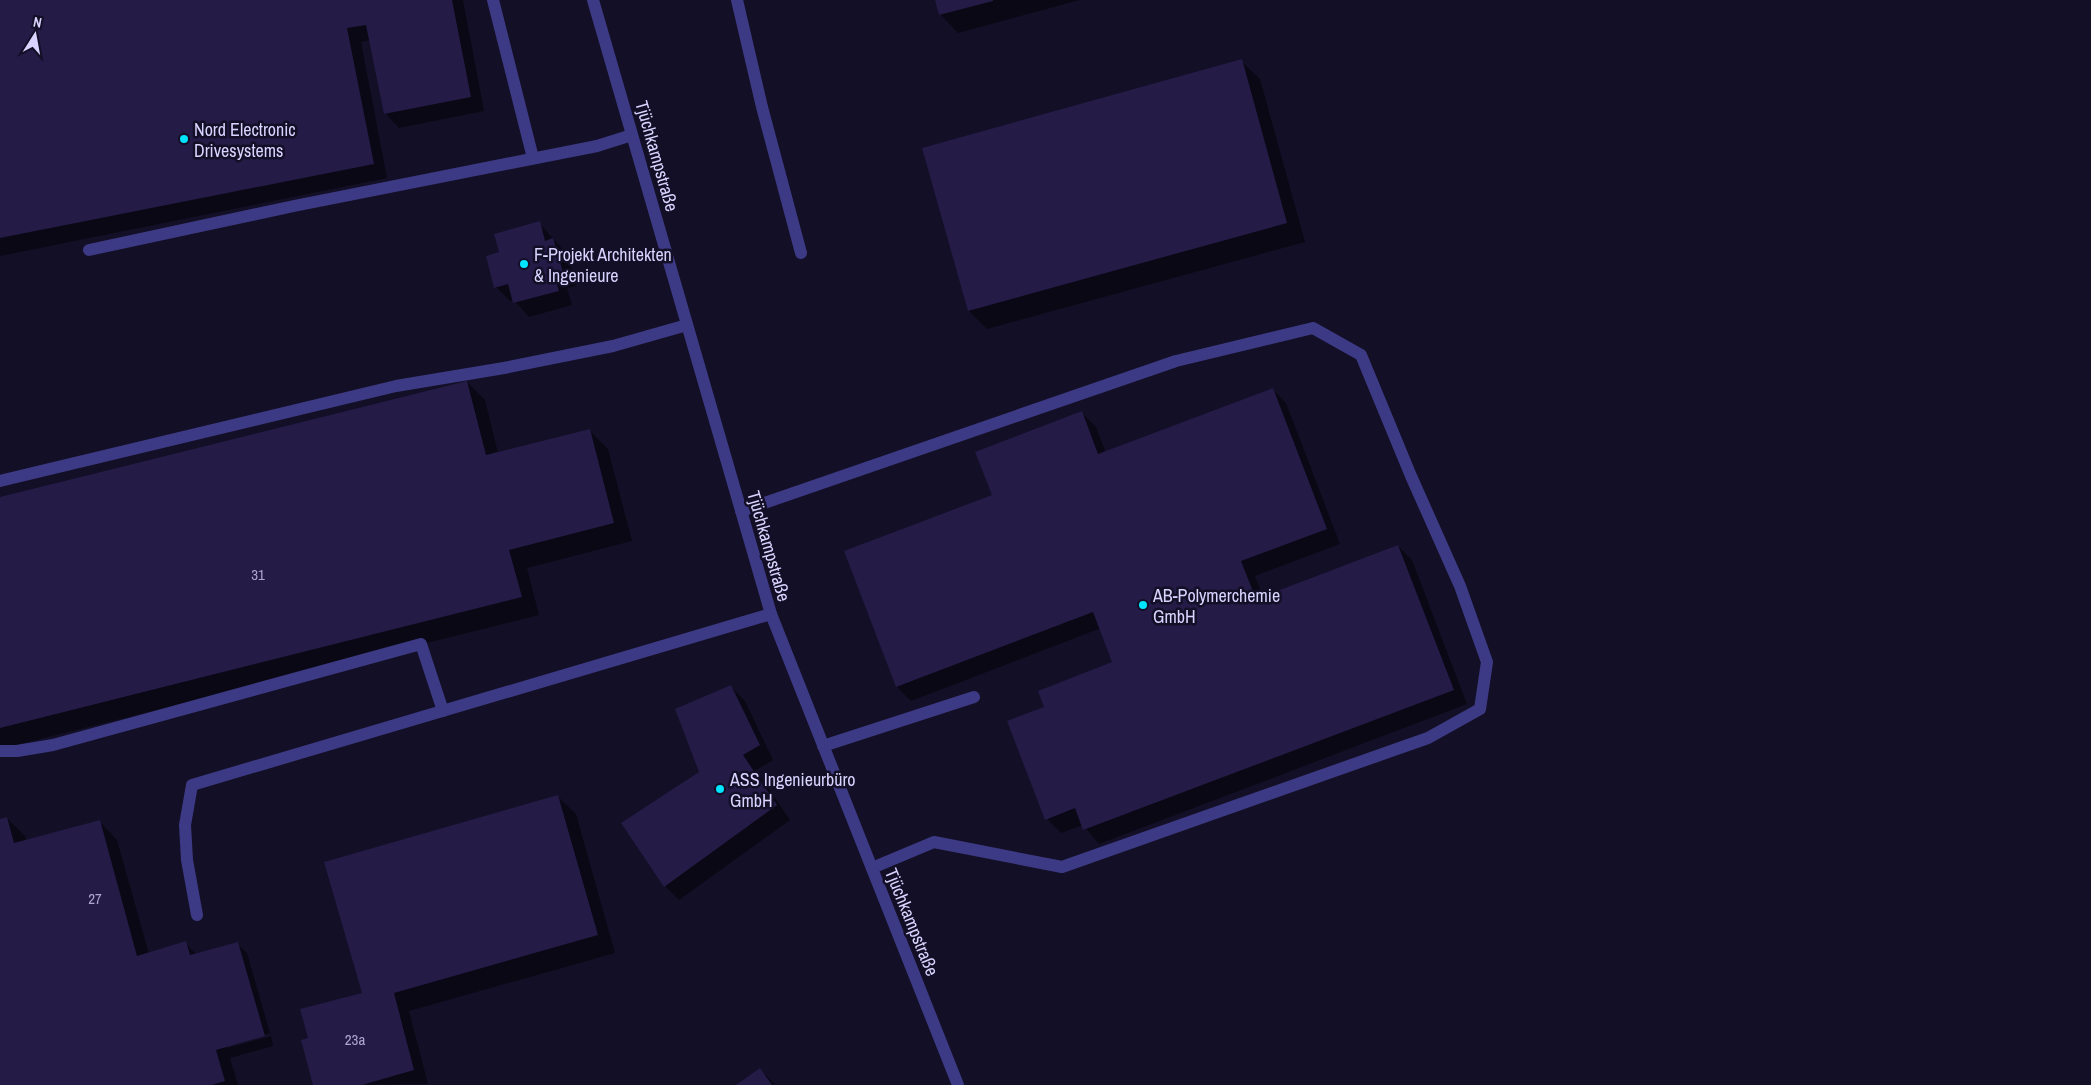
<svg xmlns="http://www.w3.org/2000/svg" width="2091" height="1085" font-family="'Archivo Narrow',sans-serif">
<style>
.shadow{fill:#0007}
.building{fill:#241b47}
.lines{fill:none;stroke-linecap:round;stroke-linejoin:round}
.minor{stroke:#3d3a85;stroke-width:12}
.poi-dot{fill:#00e5ff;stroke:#130f26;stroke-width:2}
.labels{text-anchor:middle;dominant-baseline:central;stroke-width:5;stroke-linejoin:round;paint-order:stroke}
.number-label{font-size:15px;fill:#aca6d1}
.poi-label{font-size:18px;fill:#d9d4ff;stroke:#130f26;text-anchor:start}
.street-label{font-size:18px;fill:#d9d4ff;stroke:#130f26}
</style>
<rect width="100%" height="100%" fill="#130f26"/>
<!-- shadow -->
<g class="shadow">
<path d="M0,0H463L484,111L399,128L385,113L371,40L361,42L387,178L0,256Z"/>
<path d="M936,0H1080L958,33L940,14Z"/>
<path d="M1241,61L1260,79L1305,242L987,329L969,311L924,149Z"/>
<path d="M539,223L567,254L576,286L567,288L572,305L529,317L514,300L510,301L496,287L501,253Z"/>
<path d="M467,382L485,400L498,453L590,431L608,449L632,541L527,568L539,615L0,749V498Z"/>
<path d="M1272,389L1286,403L1340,544L1255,576L1263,597L1398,546L1412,560L1467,704L1099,844L1083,825L1061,833L1047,819L1046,707L1114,663L1101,628L911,701L897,687L846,552L994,496L1082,413L1096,427L1106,453Z"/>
<path d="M731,687L745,701L773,760L756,770L790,820L679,900L665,886Z"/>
<path d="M557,796L576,814L615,953L409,1011L428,1084L314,1085L309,1039L362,994Z"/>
<path d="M7,818L25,836L26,841L99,821L117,840L149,954L185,943L197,955L237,944L247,953L270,1033L227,1046V1048L271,1036L273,1046L230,1058L238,1085H0V820Z"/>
<path d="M760,1069L775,1085H738Z"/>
</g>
<!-- building -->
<g class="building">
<path d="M0,0H452L471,97L384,114L366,25L347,28L374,164L0,238Z"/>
<path d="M935,0H993V1L939,15Z"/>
<path d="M1242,59L1287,223L968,311L922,148Z"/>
<path d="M540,221L545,241L553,238L563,272L554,274L559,291L513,303L508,284L494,288L486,256L499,252L494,234Z"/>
<path d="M467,381L486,455L590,429L614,523L509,550L522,597L0,728V497Z"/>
<path d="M1273,388L1327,529L1241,561L1256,599L1398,545L1454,690L1083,830L1075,808L1045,820L1007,721L1044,707L1038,691L1112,662L1093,612L896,687L844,551L992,495L975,452L1082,411L1098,454Z"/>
<path d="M731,685L760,745L743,755L777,805L664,887L621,823L699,772L675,709Z"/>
<path d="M558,795L598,935L394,993L414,1070L362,1085H313L301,1040L308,1038L300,1009L362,993L324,862Z"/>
<path d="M7,817L14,843L100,820L137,956L186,941L190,955L238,942L265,1036L216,1050L225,1081L212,1085H0V819Z"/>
<path d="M760,1068L772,1085H736Z"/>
</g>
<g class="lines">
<!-- minor -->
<g class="minor">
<path d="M493,0L533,158"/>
<path d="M593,0L771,614L958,1085"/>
<path d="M737,0L762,107L801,253"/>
<path d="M89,250L294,206L597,146L632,135"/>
<path d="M0,481L396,386L504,368L613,346L687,325"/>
<path d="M741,511L1176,361L1313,328L1361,355L1411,476L1460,586L1487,662L1480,709L1428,738L1062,867L934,842L872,868"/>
<path d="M823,746L974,697"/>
<path d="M0,751H17L53,745L421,644L443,711"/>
<path d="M197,915L187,860L185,825L192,785L771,614"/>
</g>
</g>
<!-- markers -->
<g class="poi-dot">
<circle cx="184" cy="139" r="5"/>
<circle cx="524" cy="264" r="5"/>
<circle cx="1143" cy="605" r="5"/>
<circle cx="720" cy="789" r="5"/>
</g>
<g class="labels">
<!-- number labels -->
<g class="number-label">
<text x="258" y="574">31</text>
<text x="95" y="898">27</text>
<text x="355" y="1039">23a</text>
</g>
<!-- poi labels -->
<g class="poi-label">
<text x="194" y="129">Nord Electronic<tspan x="194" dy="21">Drivesystems</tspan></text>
<text x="534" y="254">F-Projekt Architekten<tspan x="534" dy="21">&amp; Ingenieure</tspan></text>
<text x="1153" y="595">AB-Polymerchemie<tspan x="1153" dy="21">GmbH</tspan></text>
<text x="730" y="779">ASS Ingenieurbüro<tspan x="730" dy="21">GmbH</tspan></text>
</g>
<!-- street labels -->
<g class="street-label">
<text transform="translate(657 156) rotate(74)">Tjüchkampstraße</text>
<text transform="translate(769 546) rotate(74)">Tjüchkampstraße</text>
<text transform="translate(912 922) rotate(68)">Tjüchkampstraße</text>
</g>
</g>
<!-- north arrow -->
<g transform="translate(35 35) rotate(11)" stroke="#130f26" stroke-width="4" paint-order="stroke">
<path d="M0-4L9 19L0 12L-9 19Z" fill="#d9d4ff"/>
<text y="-8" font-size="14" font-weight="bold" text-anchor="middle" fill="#d9d4ff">N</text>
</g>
</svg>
